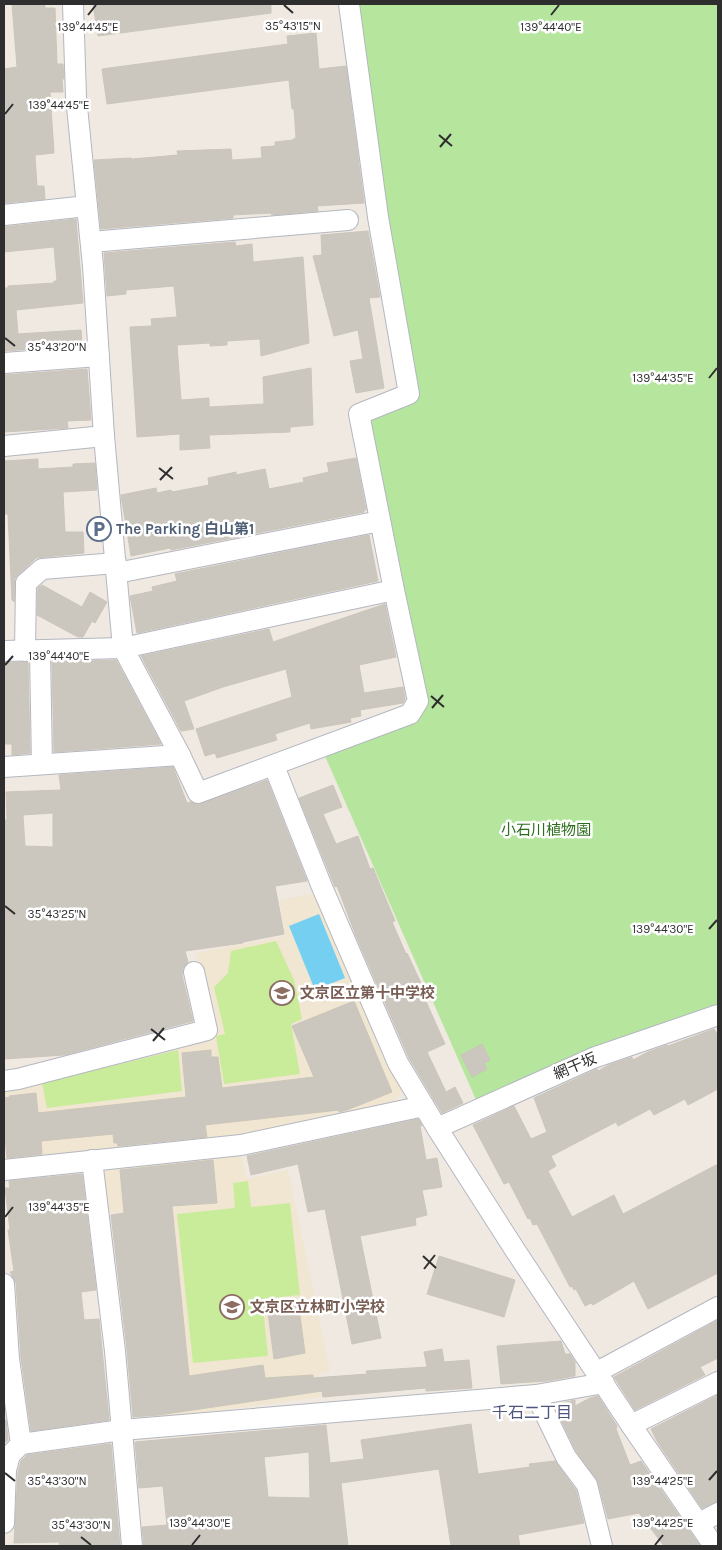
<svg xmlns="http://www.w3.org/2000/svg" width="722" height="1550" font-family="Karla,'Noto Sans JP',sans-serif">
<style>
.education{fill:#f0e6d1}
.green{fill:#b6e59e}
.pitch{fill:#c9ec9a}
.water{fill:#75cff0}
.building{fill:#cbc7bf;stroke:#cbc5ba;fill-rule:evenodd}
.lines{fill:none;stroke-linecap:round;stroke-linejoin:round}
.minor-casing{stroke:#b4b7c1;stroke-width:22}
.minor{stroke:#fff;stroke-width:20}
.ticks{fill:none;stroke:#2e2e2e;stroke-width:2}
.labels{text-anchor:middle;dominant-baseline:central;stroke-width:5;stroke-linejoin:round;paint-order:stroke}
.service-label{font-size:15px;font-weight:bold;fill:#4e5e75;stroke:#fff;text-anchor:start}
.park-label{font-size:15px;fill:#2c6e1b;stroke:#fff}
.education-label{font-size:15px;font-weight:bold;fill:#785e54;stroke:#fff;text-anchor:start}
.street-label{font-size:15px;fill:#2e2e2e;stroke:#fff}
.neighbourhood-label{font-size:16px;fill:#4d5680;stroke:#fff}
.ticks-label{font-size:12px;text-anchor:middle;fill:#2e2e2e;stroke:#fff;stroke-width:5;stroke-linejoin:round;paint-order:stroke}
</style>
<rect width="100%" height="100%" fill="#efe9e1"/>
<!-- education -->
<g class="education">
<path d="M311,894L320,898L402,1092L393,1104L245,1138L8,1164L4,1160V1086L213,1032L196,953L285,936L280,900Z"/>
<path d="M240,1150L247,1179L288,1170L330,1371L319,1374L321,1397L159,1418L140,1243L130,1211L107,1213L102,1169Z"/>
</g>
<!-- green -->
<path class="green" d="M355,4H718V1010L477,1102L325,756L412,721L364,416L413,398Z"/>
<!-- pitch -->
<g class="pitch">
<path d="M276,941L294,980L302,1019L291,1024L300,1074L224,1084L216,1036L225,1034L214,987L228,973L231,951Z"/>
<path d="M178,1050L182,1091L47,1108L42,1083Z"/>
<path d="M248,1181L251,1207L290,1203L300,1295L262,1299L268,1356L193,1363L177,1214L235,1208L233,1183Z"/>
</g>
<!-- water -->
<path class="water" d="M319,914L345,978L315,990L289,926Z"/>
<!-- building -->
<g class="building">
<path d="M12,4H45V8H55L57,64H63L64,79H62L63,92H50L54,153L35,155L37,186H44L45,199L4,203V69L17,67Z"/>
<path d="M93,4H271V13L98,36Z"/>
<path d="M316,33L319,69L346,66L364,203L317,206L318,211L272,215L271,213L233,215V218L101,229L94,160L131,158L132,159L178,155L177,151L231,149L232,160L262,158L261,147L275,146V142L293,140V139L296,138L294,109H292L289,80L107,104L102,69L288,44L287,36Z"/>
<path d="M76,219L83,303L16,310L18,334L81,330L82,345L4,351V288H8V286L54,283V281H57L54,247L4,252V227Z"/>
<path d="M368,231L380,297L369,298L384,388L356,393L350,361L363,359L358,330L334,336L313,256L322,255L321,235Z"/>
<path d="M235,242L236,246L252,244L253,262L303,257L309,343L261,356L260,339L227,341V345L210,346V343L177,345L181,400L209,398V407L264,404L263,377L311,368L313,425L290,427V432L209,435L210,448L180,450V434L137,437L130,327L152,326L151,319L177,317L174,286L126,290V294L107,296L104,253Z"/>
<path d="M87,369L91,420L67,421L68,428L4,432V375Z"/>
<path d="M356,458L366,510H364V512L171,550L170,548L131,556L121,495L156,488L157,493L171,490L172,492L209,485L208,478L236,472V475L265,469L269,489L304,482L303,478L329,472L327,463Z"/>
<path d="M38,459V469L73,467V464L95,463L97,490L63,492L65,532H83L84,553L36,558L15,578L14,602L12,600L8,514H4V461Z"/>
<path d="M369,535L378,581L137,633L130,596L153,591L152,587L177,581L175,574Z"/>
<path d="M42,585L82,607L90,592L107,602L95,623L92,621L83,637H78L37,615L38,588Z"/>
<path d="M385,604L396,657L359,665L364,693L403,687L405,699L403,703L360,710L361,716L350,718L351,722L311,729L310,723L275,734L277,740L217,758L215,753L205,756L196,729L292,697L286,669L223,687L184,701L194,729L181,731L141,656L269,629L273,642Z"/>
<path d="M116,660L161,744L54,752L52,662Z"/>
<path d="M28,662L30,753L12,755V744H4V663Z"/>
<path d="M173,767L187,803L191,802L197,805L267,780L307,881L275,886L284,934L243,942V943L185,951L188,962L183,968L182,975L193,1021L64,1055L4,1059V935H5L4,820H7L6,792L61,790L59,775ZM53,813V847L25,846L23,815Z"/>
<path d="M333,785L342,807L323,814L336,844L358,836L370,869L373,868L395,921L392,922L406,954L407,953L427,996L424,997L445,1044L427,1052L446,1092L455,1087L463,1103L442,1113L409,1058L356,936L337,886L335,887L333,882L299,798Z"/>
<path d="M354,1001L392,1092L347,1110L339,1112V1110L205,1125L207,1137L118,1146L117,1143H114L113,1134L41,1141L42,1154L7,1158L4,1127V1098L10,1097L9,1096L36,1093L38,1113L186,1097L182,1053L211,1050V1057H218L222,1088L314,1077L292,1026Z"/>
<path d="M714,1029L718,1036V1089L688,1105L685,1099L654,1115L650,1109L618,1126L616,1122L551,1156L556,1166L548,1171L572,1217L614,1195L623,1214L718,1164V1273L648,1309L634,1281L593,1305L591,1303L585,1306L576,1289L574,1290L572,1286L570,1287L537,1224L533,1225L530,1218L528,1219L509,1182L504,1184L473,1125L514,1106L531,1139L547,1132L534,1098L597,1069L598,1071L609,1065L632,1057L633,1060L648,1052L667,1045L668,1046Z"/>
<path d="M482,1044L490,1060L484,1063L487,1069L472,1077L461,1055Z"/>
<path d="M418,1119L422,1125L420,1126L426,1160L437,1158L442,1187L422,1190L427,1215L415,1218L416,1225L360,1236L381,1338L352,1344L325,1209L308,1212L298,1164L251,1175L247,1156Z"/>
<path d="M213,1160L217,1203L172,1206L189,1376L263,1365L265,1378L313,1375V1378L367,1374L366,1371L427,1367L424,1352L442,1349L444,1362L469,1360L472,1388L426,1391V1388L323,1397L322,1391L159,1415L133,1417L127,1350L111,1215L124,1213L120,1170Z"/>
<path d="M82,1174L96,1290L81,1292L84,1320L99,1319L109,1420L31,1431L21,1358L16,1283L10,1272L14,1271L8,1230H10L5,1188H10L9,1181Z"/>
<path d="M439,1256L515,1280L504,1317L427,1294Z"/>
<path d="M298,1301L305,1353L274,1359L267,1305Z"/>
<path d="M718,1320V1358L700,1367L705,1375L635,1410L614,1377Z"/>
<path d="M561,1341L565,1354H570L575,1362V1376L547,1381L501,1384L497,1346Z"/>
<path d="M718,1395V1501L702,1508L658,1443L651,1429Z"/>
<path d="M598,1396L617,1426L616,1429L630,1465L641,1461L700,1546H664L639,1513L608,1519L598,1482L576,1451L554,1405L575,1400V1406L590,1398Z"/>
<path d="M4,1420H6L8,1440L4,1443Z"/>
<path d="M471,1424L478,1474L530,1467L529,1464L555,1461L576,1490L584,1523L518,1535L520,1546H451L439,1469L341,1483L348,1546H144L142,1527L167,1525L163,1486L139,1488L135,1442L326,1425L330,1463L364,1459L361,1440ZM309,1452L310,1498L268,1497L264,1457Z"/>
<path d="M109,1444H111L120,1546H60L59,1542L14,1543L18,1472L21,1461L27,1455Z"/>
</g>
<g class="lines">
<defs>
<g id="minor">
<path d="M73,4L76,97L93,266L104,436L123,648L180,755L198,793L410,714L418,701L394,590L359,414L409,394L378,217L349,4"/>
<path d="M4,215L87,206"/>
<path d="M91,242L348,220"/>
<path d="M4,363L99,356"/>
<path d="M4,446L104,436"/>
<path d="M117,573L380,521"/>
<path d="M4,651L123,648L394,590"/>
<path d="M25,651L26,583L42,569L116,563"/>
<path d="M40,652L42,764"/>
<path d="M274,766L322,887L398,1063L437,1128L515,1250L631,1425L714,1546"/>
<path d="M4,767L180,755"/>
<path d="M4,1081L18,1079L207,1030L194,972"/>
<path d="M437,1128L593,1058L718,1015"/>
<path d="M92,1160L115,1351L132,1546"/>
<path d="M4,1170L241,1145L424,1106"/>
<path d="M4,1284L9,1359L21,1444L10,1455L6,1470L4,1523"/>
<path d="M597,1372L718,1307"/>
<path d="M536,1395L566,1457L587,1485L602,1546"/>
<path d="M631,1425L718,1382"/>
<path d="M21,1444L122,1430L536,1395L604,1383"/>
<path d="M699,1523L718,1513"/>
</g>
</defs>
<!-- minor casing -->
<use href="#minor" class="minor-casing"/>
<!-- minor -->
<use href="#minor" class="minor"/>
</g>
<!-- ticks -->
<path class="ticks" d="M284,5L293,13M88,15L96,5M551,15L559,5M5,114L13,104M439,135L452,146M440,147L451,134M5,338L15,346M709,378L717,368M159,468L173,479M160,480L172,467M5,665L13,656M431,696L444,707M432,708L443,695M5,906L15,914M709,929L717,920M151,1029L165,1040M153,1041L164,1028M5,1217L13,1207M423,1256L436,1268M424,1269L435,1255M5,1473L15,1481M709,1480L717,1471M81,1537L91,1545M192,1545L200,1535M655,1545L663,1535"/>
<!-- icons -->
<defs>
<symbol id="parking-ring" viewBox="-11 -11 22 22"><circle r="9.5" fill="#fff" stroke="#5c6f8a" stroke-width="1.5"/><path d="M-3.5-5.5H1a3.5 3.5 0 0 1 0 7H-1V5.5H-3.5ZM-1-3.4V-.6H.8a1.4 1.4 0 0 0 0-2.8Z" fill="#5c6f8a"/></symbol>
<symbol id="school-ring" viewBox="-11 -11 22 22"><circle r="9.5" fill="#fff" stroke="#8d6e63" stroke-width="1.5"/><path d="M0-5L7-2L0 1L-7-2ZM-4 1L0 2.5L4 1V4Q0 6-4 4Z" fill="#8d6e63"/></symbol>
</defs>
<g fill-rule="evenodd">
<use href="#parking-ring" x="85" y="515" width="28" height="28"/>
<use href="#school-ring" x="268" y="979" width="28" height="28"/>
<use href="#school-ring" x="218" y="1293" width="28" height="28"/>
</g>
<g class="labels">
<!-- service labels -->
<g class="service-label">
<text x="116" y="529">The Parking 白山第1</text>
</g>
<!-- park labels -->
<g class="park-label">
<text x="546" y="830">小石川植物園</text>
</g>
<!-- education labels -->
<g class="education-label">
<text x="300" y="993">文京区立第十中学校</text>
<text x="250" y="1307">文京区立林町小学校</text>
</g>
<!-- street labels -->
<g class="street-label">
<text transform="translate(575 1066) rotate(-23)">網干坂</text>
</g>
<!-- neighbourhood labels -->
<g class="neighbourhood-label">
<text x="532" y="1412">千石二丁目</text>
</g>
</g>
<g class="ticks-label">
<text x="293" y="30">35°43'15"N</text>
<text x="88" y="31">139°44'45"E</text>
<text x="551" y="31">139°44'40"E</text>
<text x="59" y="109">139°44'45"E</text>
<text x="57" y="351">35°43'20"N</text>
<text x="663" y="382">139°44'35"E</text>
<text x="59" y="660">139°44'40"E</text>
<text x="57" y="918">35°43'25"N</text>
<text x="663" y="933">139°44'30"E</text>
<text x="59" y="1211">139°44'35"E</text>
<text x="663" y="1485">139°44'25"E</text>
<text x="57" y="1485">35°43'30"N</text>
<text x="200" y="1527">139°44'30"E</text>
<text x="663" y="1527">139°44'25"E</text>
<text x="81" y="1529">35°43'30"N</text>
</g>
<!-- border -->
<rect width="722" height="1550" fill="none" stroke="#2e2e2e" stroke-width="10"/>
</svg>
